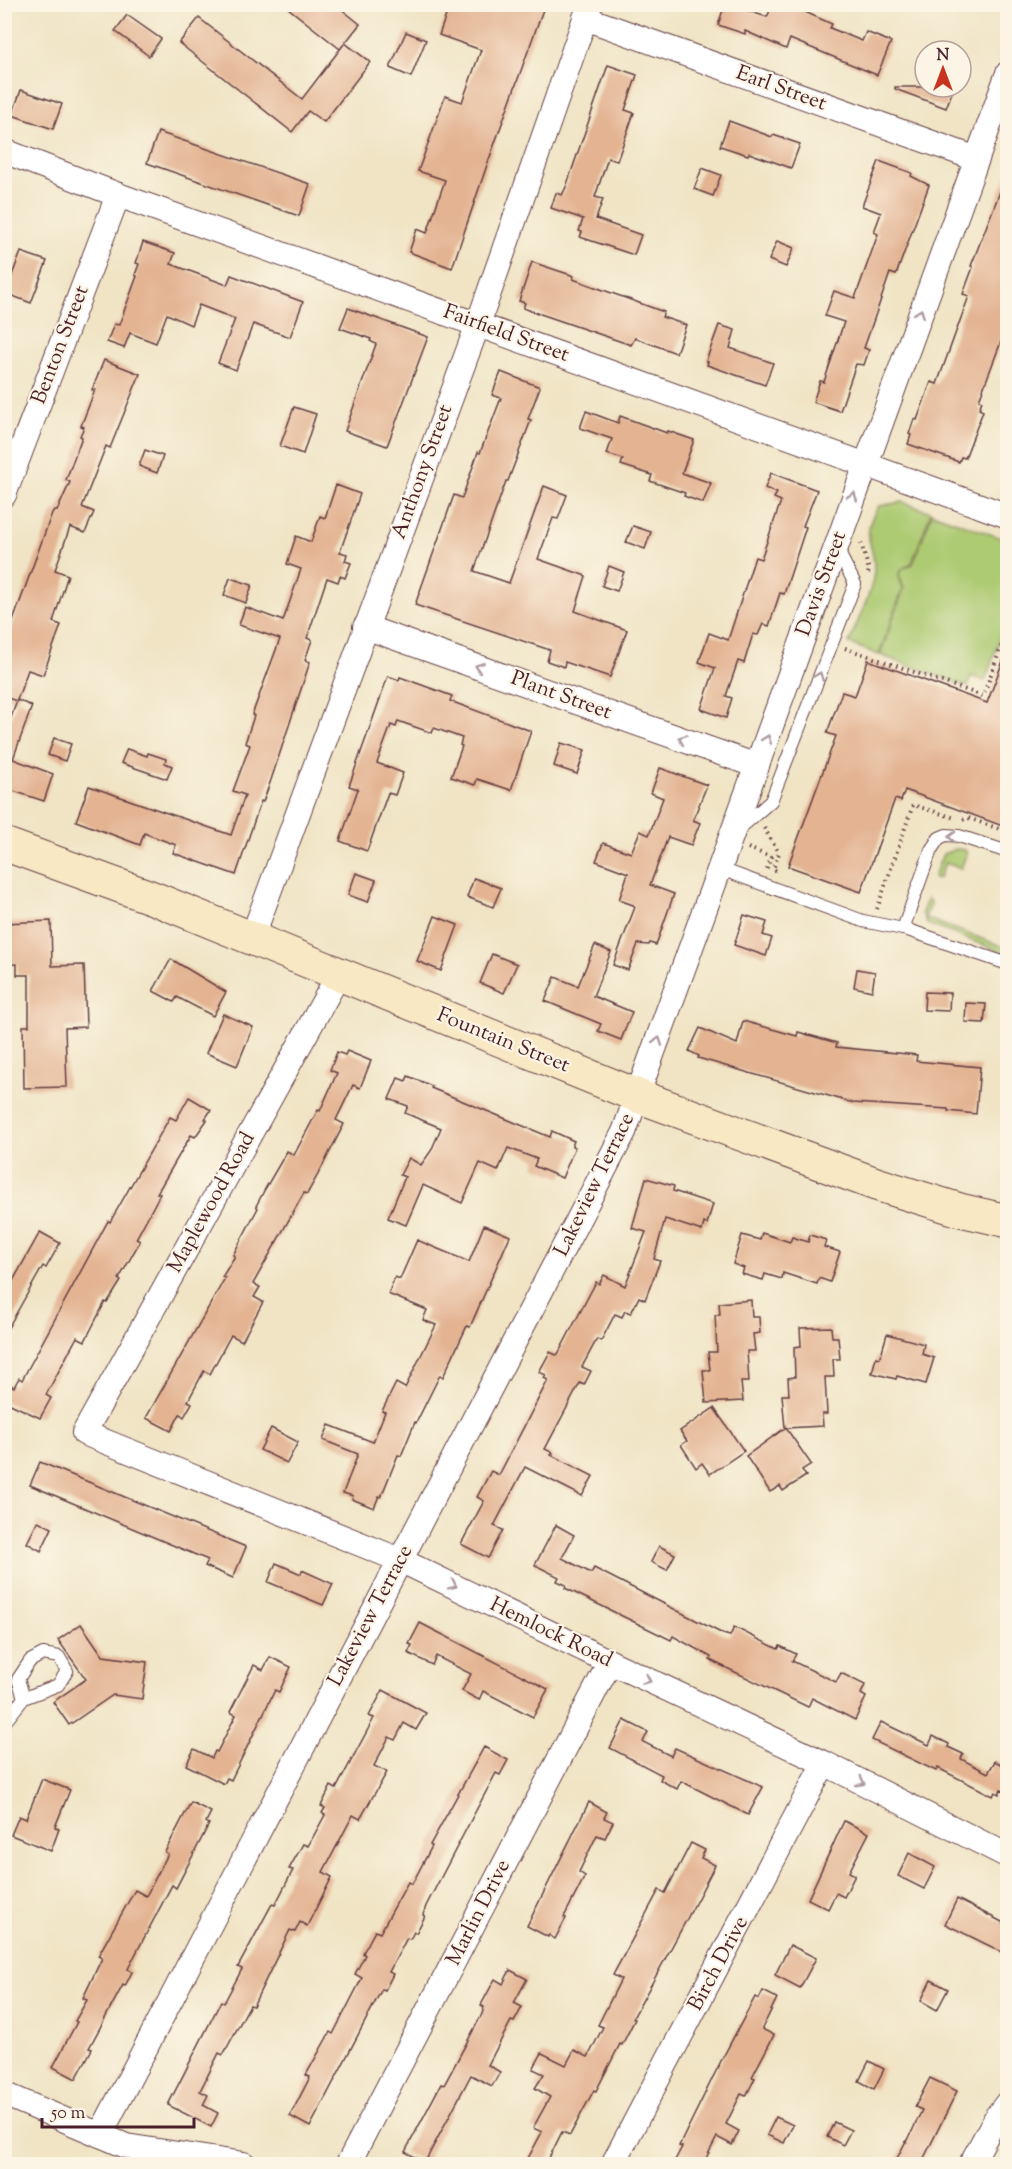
<svg xmlns="http://www.w3.org/2000/svg" width="1012" height="2169" font-family="'Sorts Mill Goudy',serif">
<style>
.green{fill:#adcb73;stroke:#7c754f;stroke-width:1.5}
.building{fill:#e3b392}
.lines{fill:none;stroke-linecap:round;stroke-linejoin:round}
.lane-casing{stroke:#633d42;stroke-width:14}
.street-casing{stroke:#633d42;stroke-width:26}
.secondary-casing{stroke:#633d42;stroke-width:35}
.path{stroke:#633d42;stroke-width:4;stroke-dasharray:1.5 4.5;stroke-linecap:butt}
.lane{stroke:#fff;stroke-width:12}
.street{stroke:#fff;stroke-width:24}
.secondary{stroke:#f8e8c3;stroke-width:33}
.oneway{stroke:#ae9aa0}
.labels{text-anchor:middle;dominant-baseline:central;stroke-width:4.5;stroke-linejoin:round;paint-order:stroke}
.street-label{font-size:21px;fill:#4a1f2b;stroke:#fcf5e5}
</style>
<rect width="100%" height="100%" fill="#fcf5e5"/>
<filter id="ink" filterUnits="userSpaceOnUse"><feTurbulence type="fractalNoise" baseFrequency=".0167" numOctaves="2"/><feDisplacementMap in="SourceGraphic" scale="12" xChannelSelector="R" yChannelSelector="G"/><feConvolveMatrix kernelMatrix="1 2 1 2 8 2 1 2 1" color-interpolation-filters="sRGB"/></filter>
<filter id="wash" filterUnits="userSpaceOnUse"><feTurbulence type="fractalNoise" baseFrequency=".008" numOctaves="4" result="noise"/><feDisplacementMap in="SourceGraphic" scale="24" xChannelSelector="R" yChannelSelector="G"/><feGaussianBlur stdDeviation="1.35" result="paint"/><feColorMatrix in="noise" values="0 0 0 0 0 0 0 0 0 0 0 0 0 0 0 0 0 1.4 0 .05"/><feComposite in="paint" operator="in"/></filter>
<g filter="url(#wash)">
<rect width="100%" height="100%" fill="#f0e4c5"/>
<!-- green -->
<g class="green">
<path d="M902,502L931,512L912,563C896,572 897,572 903,588L879,655L849,643C857,621 871,596 874,573C877,545 857,537 879,506Z"/>
<path d="M932,513L1007,540V618L985,681L971,676L968,687L880,655L904,588L899,575L902,569L913,564Z"/>
<path d="M956,849L965,850L967,853L961,868L945,863L939,878L935,879L934,876L943,854Z"/>
<path d="M927,899L931,903L925,918L1007,948V954L927,924L922,913Z"/>
</g>
<g id="blocks">
<!-- building -->
<g class="building">
<path d="M283,4H335L360,24L345,43L370,62L324,122L308,111L292,132L179,43L199,18L302,99L344,44L340,49Z"/>
<path d="M450,4H545L487,165L452,268L409,252L417,229L427,233L445,180L418,171L433,130L445,96L462,102L481,50L439,35Z"/>
<path d="M727,4L767,17L773,4H806L803,11L832,24L830,28L862,41L866,32L891,42L877,75L790,39L786,49L745,31V34L718,25L723,10L725,11Z"/>
<path d="M127,15L161,39L149,56L115,31Z"/>
<path d="M406,32L426,40L411,77L390,68Z"/>
<path d="M608,65L637,75L625,110L634,113L617,161L608,158L595,197L603,199L596,219L641,235L634,255L580,237L582,232L579,231L583,219L551,208L556,193L562,195L566,187Z"/>
<path d="M895,87H954L946,108L895,89Z"/>
<path d="M21,90L62,104L53,129L12,115Z"/>
<path d="M729,121L772,137L773,135L800,144L791,168L749,153L748,155L720,146Z"/>
<path d="M158,132L310,184L299,216L147,163Z"/>
<path d="M879,161L912,173L911,176L929,185L896,275L890,273L864,348L869,350L864,365L856,364L840,411L813,402L820,381L824,382L844,322L825,316L834,291L855,298L878,234L874,232L881,213L862,206Z"/>
<path d="M702,168L721,175L713,196L694,189Z"/>
<path d="M1006,176L1008,323L979,400L982,401L979,409L983,411L965,458L961,457L959,462L908,444L911,435L909,434L914,419L917,420L931,382L937,384L969,296L963,294L973,267L971,266Z"/>
<path d="M777,241L794,248L786,267L769,260Z"/>
<path d="M143,242L175,253L171,264L227,285L231,275L303,302L290,337L253,324L236,370L218,363L235,319L199,305L191,325L167,314L156,343L130,333L124,348L107,342L114,324L119,325L137,276L135,275L139,264L136,263Z"/>
<path d="M21,252L47,261L31,303L5,293Z"/>
<path d="M532,262L574,276L573,279L664,312L662,317L686,325L676,353L635,338L631,345L523,308L525,303L519,301Z"/>
<path d="M348,308L428,337L387,446L345,431L376,344L370,341L371,339L340,328Z"/>
<path d="M719,325L735,330L730,348L773,363L765,385L707,365L708,362L706,361Z"/>
<path d="M104,360L140,374L110,448L106,446L82,507L94,512L85,533L70,527L55,570L68,575L53,622L61,625L43,675L28,670L17,700L32,706L13,759L53,774L44,801L4,788V736L17,701L4,697V646L52,513L54,510L57,511L70,482L66,480L82,437L80,436L84,427L81,426L95,390H92Z"/>
<path d="M501,372L540,387L528,419L531,420L508,481H506L474,571L509,583L544,486L567,495L558,519L553,518L538,559L586,576L575,611L627,630L610,677L565,662L564,667L547,661L550,650L415,605L454,495L462,498L478,452L480,453L501,398L492,395Z"/>
<path d="M294,407L316,414L303,454L280,446Z"/>
<path d="M586,411L618,423L620,416L667,433L668,431L694,440L682,473L711,483L703,503L684,496L685,493L650,481L652,475L621,465L623,459L607,454L612,439L580,428Z"/>
<path d="M145,450L163,456L157,473L139,466Z"/>
<path d="M771,473L817,490L803,526L806,527L784,594L780,593L769,626L763,624L758,635L753,634L744,663L738,661L726,696L732,698L726,718L701,709L715,668L699,662L709,633L728,640L755,557L761,559L781,501L774,498L777,493L765,488Z"/>
<path d="M336,485L360,494L340,552L347,554L345,561L351,563L345,578L340,576L338,582L327,578L307,638L312,640L305,660L310,662L271,780L263,802L261,801L236,875L173,853L176,845L144,833L140,845L76,821L89,786L231,835L245,795L233,791L250,745L245,743L254,716L252,715L280,639L239,625L245,607L283,621L301,569L287,564L296,536L311,542L320,516L325,518Z"/>
<path d="M633,526L651,532L645,549L626,542Z"/>
<path d="M609,566L624,572L617,591L602,586Z"/>
<path d="M230,578L252,585L246,603L224,595Z"/>
<path d="M1006,653H1008V828L905,790L901,801L895,799L861,892L788,866L836,736L827,733L842,692L855,696L868,660L987,703Z"/>
<path d="M388,676L399,680L400,677L452,696L450,701L531,731L511,790L477,779L475,785L451,777L462,746L460,745L462,738L434,728L432,733L398,721L396,727L391,725L377,763L403,773L395,795L388,793L367,851L340,841L358,789L349,786Z"/>
<path d="M54,738L71,744L65,761L48,755Z"/>
<path d="M561,743L585,750L577,774L554,766Z"/>
<path d="M127,749L147,756L148,753L166,759L165,763L172,766L167,779L121,763Z"/>
<path d="M660,768L707,785L693,820L700,823L691,845L668,837L650,885L674,894L656,945L650,943L649,945L638,944L628,970L613,965L635,907L633,905L619,900L628,873L596,861L603,843L631,853L640,831L649,835L663,798L651,793Z"/>
<path d="M356,873L376,880L368,902L348,895Z"/>
<path d="M474,878L501,888L493,907L467,897Z"/>
<path d="M744,915L767,922L763,935L772,938L766,956L734,945Z"/>
<path d="M435,916L458,925L441,971L417,961Z"/>
<path d="M51,921L52,966L84,965L86,1027L65,1028L67,1087L24,1088L23,1026H29V975H17V964L4,965V923Z"/>
<path d="M595,945L611,952L593,996L632,1012L621,1040L598,1031L601,1024L545,1001L555,977L578,986Z"/>
<path d="M492,954L517,964L504,993L480,983Z"/>
<path d="M171,959L226,992L213,1016L177,997L174,1002L153,991Z"/>
<path d="M857,969L875,972L872,991L854,987Z"/>
<path d="M925,992L950,993L949,1011L924,1010Z"/>
<path d="M966,1003L986,1004L984,1023L965,1022Z"/>
<path d="M223,1014L253,1027L237,1066L206,1053Z"/>
<path d="M743,1021L797,1036L798,1032L837,1043L836,1047L917,1055L916,1061L980,1067L976,1114L948,1111V1109L853,1103L698,1058L699,1056L689,1051L700,1028L737,1044Z"/>
<path d="M347,1051L371,1061L360,1088L353,1085L336,1120L344,1124L321,1169L307,1194L304,1193L253,1284L260,1287L254,1297L263,1302L242,1341L231,1335L210,1374L204,1371L188,1401L192,1403L184,1417L180,1414L171,1431L146,1418L225,1278L222,1277L235,1256L233,1255L258,1208L256,1206L265,1189L287,1151L294,1155L318,1110L320,1111L337,1073L330,1070L337,1052L345,1055Z"/>
<path d="M408,1076L432,1086L431,1088L550,1137L552,1131L574,1141L572,1146L575,1147L562,1178L534,1166L537,1159L508,1148L498,1171L480,1163L462,1203L423,1185L406,1225L388,1218L405,1177L400,1175L409,1158L421,1165L431,1151L441,1128L405,1113L408,1106L389,1099L398,1078L406,1081Z"/>
<path d="M189,1097L211,1110L205,1119L207,1120L195,1137L191,1135L157,1193L160,1194L136,1239L140,1241L119,1279L121,1281L107,1303L105,1302L85,1341L77,1337L46,1395L51,1398L40,1418L4,1401V1382L14,1387L19,1378L22,1380L108,1221L110,1222L170,1117L176,1120Z"/>
<path d="M646,1178L674,1186L673,1191L713,1204L707,1224L704,1223L702,1231L665,1219L654,1259L660,1261L645,1300L639,1297L631,1313L625,1311L622,1317L615,1314L601,1341L597,1339L582,1367L591,1371L584,1385L580,1383L545,1449L553,1453L551,1455L593,1476L582,1496L525,1467L494,1526L503,1530L488,1558L461,1544L484,1501L477,1497L491,1471L499,1475L548,1380L544,1378L546,1375L539,1372L550,1352L556,1355L558,1354L596,1282L599,1284L604,1275L625,1286L646,1232L632,1228Z"/>
<path d="M484,1225L510,1236L470,1327L467,1326L443,1377L440,1375L416,1423L415,1422L401,1456L398,1455L381,1497L379,1496L374,1508L352,1499L353,1496L343,1493L358,1454L323,1440L329,1425L373,1442L385,1412L382,1411L396,1383L405,1388L436,1325L423,1320L427,1310L388,1294L395,1277L400,1279L417,1240L469,1262Z"/>
<path d="M40,1232L60,1243L46,1268L43,1266L4,1335V1297Z"/>
<path d="M762,1233L790,1242L792,1237L808,1242L810,1235L826,1240L824,1247L840,1252L830,1282L819,1278L817,1284L783,1273L782,1279L765,1274L763,1280L742,1274L744,1268L733,1264L742,1235L760,1240Z"/>
<path d="M751,1300L752,1317H759L760,1333L753,1334L755,1351H747L749,1382H741L743,1401L706,1403L703,1370H710L708,1352H717L715,1315H720L719,1303Z"/>
<path d="M831,1327L832,1337H838L840,1359H833L834,1377H825L827,1414H822L823,1426L786,1428L811,1464L802,1470L806,1476L783,1491L780,1486L770,1492L746,1456L785,1428L782,1395H789L788,1378L795,1377L794,1347L801,1346L800,1328Z"/>
<path d="M887,1334L924,1344L922,1354L934,1358L926,1384L897,1376L896,1379L872,1373L876,1357L880,1358Z"/>
<path d="M714,1408L744,1451L710,1474L702,1463L696,1468L681,1445L687,1441L680,1431Z"/>
<path d="M271,1428L298,1442L287,1463L260,1450Z"/>
<path d="M40,1462L246,1547L233,1578L205,1566L208,1560L30,1485Z"/>
<path d="M38,1521L52,1528L41,1551L27,1543Z"/>
<path d="M556,1525L574,1535L562,1558L591,1573L594,1568L723,1634L730,1636L734,1627L778,1649L780,1646L796,1654L792,1661L836,1682L841,1673L865,1685L861,1694L866,1697L855,1720L812,1698L808,1707L710,1660L711,1657L673,1636L671,1640L565,1588L566,1585L557,1581L559,1577L535,1565Z"/>
<path d="M659,1546L675,1554L667,1570L651,1562Z"/>
<path d="M276,1563L301,1574L302,1570L333,1584L323,1605L268,1582Z"/>
<path d="M420,1623L548,1689L533,1717L483,1691L479,1700L462,1691L471,1674L436,1656L432,1665L408,1653L412,1645L409,1644Z"/>
<path d="M81,1624L103,1656L147,1662L142,1699L113,1695L69,1725L53,1702L86,1679L58,1640Z"/>
<path d="M270,1657L291,1667L279,1692L275,1690L231,1780L227,1778L224,1784L186,1765L194,1749L212,1758L215,1751L217,1752L236,1715L230,1712L254,1665L263,1670Z"/>
<path d="M383,1690L426,1713L416,1730L404,1723L395,1740L389,1737L374,1766L387,1772L360,1819L353,1815L323,1872L332,1877L307,1926L300,1922L295,1932L290,1930L253,2006L250,2005L223,2055L219,2053L200,2091L208,2095L203,2105L218,2113L211,2127L168,2105L221,2001L224,2003L242,1969L238,1967L272,1904L275,1905L293,1870L289,1869L303,1844L308,1846L325,1815L322,1813L325,1808L321,1806L331,1786L336,1789L374,1718L369,1716Z"/>
<path d="M624,1720L648,1732L643,1742L671,1756L675,1748L763,1787L748,1815L681,1781L677,1789L660,1780L662,1775L610,1748Z"/>
<path d="M881,1722L929,1745L933,1736L949,1744L948,1747L963,1754L961,1759L988,1773L995,1761L1008,1768V1792L1001,1789L999,1794L995,1792L993,1796L938,1768L936,1771L872,1740Z"/>
<path d="M484,1747L508,1760L500,1775L496,1773L472,1818L426,1906L423,1915L425,1916L416,1933L414,1932L410,1939L407,1938L389,1972L393,1974L385,1990L382,1989L310,2127L290,2116L310,2077L306,2075L330,2032L333,2034L362,1978L355,1974L365,1955L363,1953L375,1931L380,1933L408,1882L412,1884L432,1846L430,1845Z"/>
<path d="M42,1779L70,1790L55,1827L59,1829L51,1851L11,1835L19,1816L26,1819Z"/>
<path d="M191,1802L211,1812L206,1822L209,1824L176,1888L172,1885L133,1959L128,1969L132,1972L125,1986L123,1985L89,2048L92,2049L76,2079L53,2067L77,2022L75,2021L87,2000L83,1998L102,1958L98,1956L135,1890L146,1896L168,1854L165,1852Z"/>
<path d="M589,1802L607,1812L604,1818L613,1822L605,1838L597,1835L579,1872L585,1876L564,1917L566,1918L555,1939L549,1935L548,1937L527,1926Z"/>
<path d="M844,1821L869,1833L849,1872L855,1875L844,1897L836,1893L828,1909L808,1899Z"/>
<path d="M691,1843L705,1850L701,1858L715,1865L688,1917L633,2018L635,2019L622,2045L620,2044L596,2091L594,2090L570,2135L562,2132L546,2164H525L542,2132L533,2128L550,2097L535,2088L544,2074L533,2069L542,2053L566,2065L574,2050L588,2057L603,2027L598,2025L621,1979L613,1975L659,1890L665,1893Z"/>
<path d="M909,1853L935,1867L924,1889L898,1876Z"/>
<path d="M957,1899L1008,1925V1955L945,1924Z"/>
<path d="M790,1945L816,1958L800,1988L775,1975Z"/>
<path d="M510,1970L527,1979L514,2003L522,2007L514,2022L511,2021L488,2065L500,2072L492,2086L471,2075L425,2162L405,2152L441,2084L444,2085L482,2014L484,2007L481,2005L495,1979L503,1984Z"/>
<path d="M931,1980L948,1989L937,2010L921,2001Z"/>
<path d="M763,1991L777,1998L762,2029L774,2035L752,2077L755,2078L746,2096L741,2094L726,2124L739,2131L732,2145L717,2137L703,2164H673L682,2147L679,2146L721,2061L755,1997L759,1999Z"/>
<path d="M869,2061L884,2069L874,2089L859,2081Z"/>
<path d="M930,2078L957,2091L921,2164H894L906,2141L907,2142L922,2110L915,2107Z"/>
<path d="M776,2117L793,2125L784,2143L767,2135Z"/>
<path d="M834,2122L851,2130L843,2145L827,2137Z"/>
</g>
</g>
</g>
<g filter="url(#ink)">
<use href="#blocks" fill-opacity="0" stroke="#633d42" stroke-width="1.5"/>
<g class="lines">
<defs>
<g id="lane">
<path d="M738,830L771,801L855,584L837,549"/>
<path d="M721,869L863,921L908,930L1008,964"/>
<path d="M903,929L931,850L939,838L946,835L959,836L1008,852"/>
<path d="M4,1723L24,1698L58,1685L67,1671L59,1657L43,1654L30,1661L18,1679L24,1698"/>
</g>
<g id="street">
<path d="M585,18L977,159"/>
<path d="M4,151L118,195L1008,516"/>
<path d="M4,495L118,195"/>
<path d="M365,627L757,766"/>
<path d="M252,938L478,324L590,4"/>
<path d="M339,974L84,1433L400,1560L610,1662L824,1763L1008,1856"/>
<path d="M4,2094L126,2146L244,2164"/>
<path d="M100,2135L624,1132L1008,73"/>
<path d="M348,2164L610,1662"/>
<path d="M613,2164L824,1763"/>
<path d="M971,2164L997,2116L1008,2102"/>
</g>
<path id="secondary" d="M4,844L153,898L638,1096L876,1184L960,1210L1008,1221"/>
</defs>
<!-- lane casing -->
<use href="#lane" class="lane-casing"/>
<!-- street casing -->
<use href="#street" class="street-casing"/>
<!-- secondary casing -->
<use href="#secondary" class="secondary-casing"/>
<!-- path -->
<g class="path">
<path d="M861,543L869,570L868,574"/>
<path d="M845,648L983,696L1008,628"/>
<path d="M963,820L968,818L1008,832"/>
<path d="M764,828L779,853L773,869L777,871"/>
<path d="M748,848L771,857L766,871"/>
<path d="M877,909L913,805L955,818"/>
</g>
<!-- lane -->
<use href="#lane" class="lane"/>
<!-- street -->
<use href="#street" class="street"/>
<!-- secondary -->
<use href="#secondary" class="secondary"/>
</g>
<!-- one-way arrows -->
<defs><path id="oneway-chevron" d="M-2-3.5L2.5 0L-2 3.5" fill="none" stroke-width="1.6" stroke-linecap="round" stroke-linejoin="round" transform="scale(1.5)"/></defs>
<g class="oneway">
<use href="#oneway-chevron" transform="translate(920 313) rotate(-70)"/>
<use href="#oneway-chevron" transform="translate(853 496) rotate(-70)"/>
<use href="#oneway-chevron" transform="translate(479 667) rotate(-160)"/>
<use href="#oneway-chevron" transform="translate(819 676) rotate(-69)"/>
<use href="#oneway-chevron" transform="translate(682 739) rotate(-160)"/>
<use href="#oneway-chevron" transform="translate(767 739) rotate(-70)"/>
<use href="#oneway-chevron" transform="translate(952 837) rotate(-179)"/>
<use href="#oneway-chevron" transform="translate(658 1041) rotate(-70)"/>
<use href="#oneway-chevron" transform="translate(453 1585) rotate(26)"/>
<use href="#oneway-chevron" transform="translate(647 1680) rotate(25)"/>
<use href="#oneway-chevron" transform="translate(861 1782) rotate(27)"/>
</g>
</g>
<g class="labels">
<!-- street labels -->
<g class="street-label">
<text transform="translate(781 89) rotate(20)">Earl Street</text>
<text transform="translate(506 334) rotate(20)">Fairfield Street</text>
<text transform="translate(61 345) rotate(-69)">Benton Street</text>
<text transform="translate(423 472) rotate(-70)">Anthony Street</text>
<text transform="translate(822 584) rotate(-70)">Davis Street</text>
<text transform="translate(561 696) rotate(20)">Plant Street</text>
<text transform="translate(503 1041) rotate(22)">Fountain Street</text>
<text transform="translate(595 1185) rotate(-64)">Lakeview Terrace</text>
<text transform="translate(212 1203) rotate(-61)">Maplewood Road</text>
<text transform="translate(371 1616) rotate(-62)">Lakeview Terrace</text>
<text transform="translate(551 1633) rotate(26)">Hemlock Road</text>
<text transform="translate(479 1913) rotate(-63)">Marlin Drive</text>
<text transform="translate(719 1964) rotate(-62)">Birch Drive</text>
</g>
</g>
<!-- margin -->
<rect width="1012" height="2169" fill="none" stroke="#fcf5e5" stroke-width="24"/>
<!-- north arrow -->
<g transform="translate(943 69)"><circle r="28" fill="#fcf5e5" stroke="#b59f9b" stroke-width="1.5"/>
<path d="M0-4.5L10 22L0 15L-10 22Z" fill="#c8321e"/>
<text y="-9" font-size="16" font-weight="bold" text-anchor="middle" fill="#4a1f2b">N</text>
</g>
<!-- scale -->
<path d="M42 2118v9h152v-9" fill="none" stroke="#4a1f2b" stroke-width="3"/>
<text x="51" y="2118" font-size="18" fill="#4a1f2b" stroke="#fcf5e5" stroke-width="4.5" paint-order="stroke">50 m</text>
</svg>
